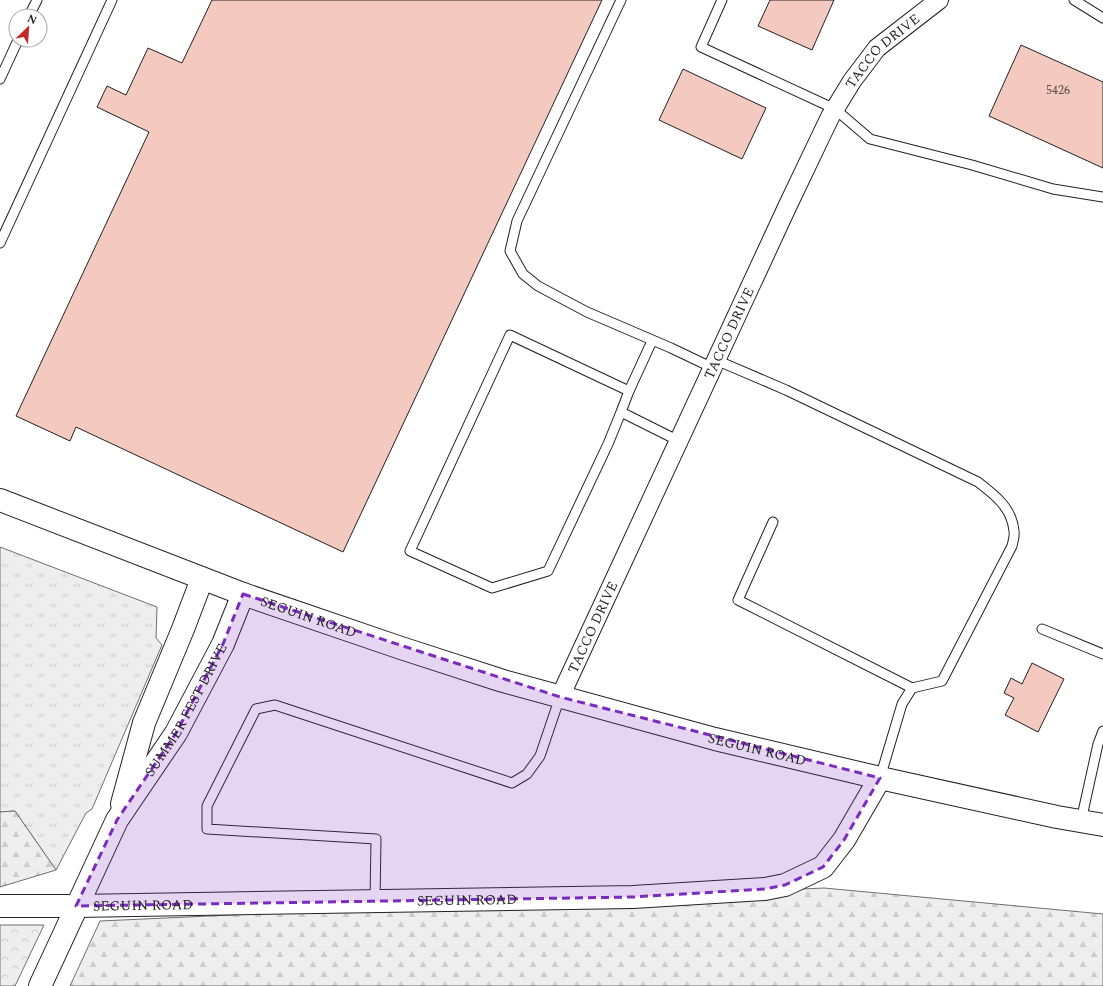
<svg xmlns="http://www.w3.org/2000/svg" width="1103" height="986" font-family="Spectral,serif">
<style>
.grass{fill:url(#grass-tufts);stroke:#6f6f6f}
.forest{fill:url(#forest-firs);stroke:#6f6f6f}
.park{fill:url(#park-crowns);stroke:#6f6f6f}
.building{fill:#f3c9c0;stroke:#222}
.lines{fill:none;stroke-linecap:round;stroke-linejoin:round}
.lane-casing{stroke:#222;stroke-width:11}
.street-casing{stroke:#222;stroke-width:20}
.secondary-casing{stroke:#222;stroke-width:24}
.primary-casing{stroke:#222;stroke-width:24}
.lane{stroke:#fff;stroke-width:9}
.street{stroke:#fff;stroke-width:18}
.secondary{stroke:#fff;stroke-width:22}
.primary{stroke:#fff;stroke-width:22}
.marked{fill:#7b2cbf;fill-opacity:0.2;stroke:#7b2cbf;stroke-width:3;stroke-dasharray:8 5;stroke-linejoin:round}
.labels{text-anchor:middle;dominant-baseline:central;stroke-width:3;stroke-linejoin:round;paint-order:stroke}
.number-label{font-size:12px;fill:#564c4a}
.street-label{font-size:14px;fill:#222;stroke:#fff}
</style>
<defs>
<pattern id="grass-tufts" width="24" height="20" patternUnits="userSpaceOnUse"><rect width="24" height="20" fill="#eee"/><path d="M3 7l-1-3M5 7V3M7 7l1-3M15 17l-1-3M17 17v-4M19 17l1-3" fill="none" stroke="#ccc"/></pattern>
<pattern id="forest-firs" width="22" height="20" patternUnits="userSpaceOnUse"><rect width="22" height="20" fill="#eee"/><path d="M5 1l3.5 6h-7zM16 11l3.5 6h-7z" fill="#ccc"/></pattern>
<pattern id="park-crowns" width="20" height="18" patternUnits="userSpaceOnUse"><rect width="20" height="18" fill="#eee"/><path d="M2 6a3 3 0 1 1 6 0M12 15a3 3 0 1 1 6 0" fill="none" stroke="#ccc"/></pattern>
</defs>
<rect width="100%" height="100%" fill="#fff"/>
<!-- grass -->
<path class="grass" d="M0,547L157,607L156,638L162,645L92,809L86,813L56,870L15,811L0,812Z"/>
<!-- forest -->
<g class="forest">
<path d="M15,811L56,870L0,887V812Z"/>
<path d="M824,888L1103,914V986H70L100,921Z"/>
</g>
<!-- park -->
<path class="park" d="M0,925H44L15,986H0Z"/>
<!-- building -->
<g class="building">
<path d="M212,0H602L343,552L76,427L70,441L16,416L149,132L97,107L107,86L126,95L148,48L182,63Z"/>
<path d="M770,0H834L812,50L758,26Z"/>
<path d="M1021,45L1103,82V168L989,116Z"/>
<path d="M683,69L766,108L742,159L659,120Z"/>
<path d="M1032,663L1064,679L1038,732L1005,715L1014,698L1004,693L1011,678L1022,684Z"/>
</g>
<g class="lines">
<defs>
<g id="lane">
<path d="M621,0L517,221L510,251L523,274L538,286L587,312L671,348L713,368"/>
<path d="M722,0L701,47L835,109L870,139L972,165L1053,189L1103,197"/>
<path d="M1074,0L1103,18"/>
<path d="M29,16L37,0"/>
<path d="M0,79L18,40"/>
<path d="M0,243L112,0"/>
<path d="M716,360L786,390L978,482C995,495 1012,508 1014,531C1015,536 1013,541 1012,546L942,681L912,688L902,704L880,778"/>
<path d="M629,391L652,341"/>
<path d="M621,412L629,391L510,335L410,551L492,588L548,571L608,444L621,412L679,441"/>
<path d="M773,522L738,600L912,688"/>
<path d="M1042,629L1103,654"/>
<path d="M1081,821L1098,744L1103,731"/>
<path d="M375,901L376,839L207,829V806L256,709L275,705L512,783L527,774L540,756L560,697"/>
</g>
<g id="street">
<path id="s1" d="M560,697L788,205L830,117L852,81L877,48L939,0"/>
</g>
<g id="secondary">
<path d="M122,804L144,723L183,629L202,579"/>
<path id="s2" d="M0,906H76L633,897L765,889L785,885L823,867L844,840L880,778"/>
<path id="s3" d="M40,986L117,820L176,733L223,644L243,594"/>
</g>
<g id="primary">
<path id="s4" d="M0,500L243,594L401,648L503,681L715,739L880,778L1057,817L1103,825"/>
</g>
</defs>
<!-- lane casing -->
<use href="#lane" class="lane-casing"/>
<!-- street casing -->
<use href="#street" class="street-casing"/>
<!-- secondary casing -->
<use href="#secondary" class="secondary-casing"/>
<!-- primary casing -->
<use href="#primary" class="primary-casing"/>
<!-- lane -->
<use href="#lane" class="lane"/>
<!-- street -->
<use href="#street" class="street"/>
<!-- secondary -->
<use href="#secondary" class="secondary"/>
<!-- primary -->
<use href="#primary" class="primary"/>
</g>
<!-- marked area -->
<path class="marked" d="M243,594L560,697L880,778L844,840L823,867L785,885L765,889L633,897L76,906L117,820L176,733L223,644Z"/>
<g class="labels">
<!-- number labels -->
<g class="number-label">
<text x="1058" y="90">5426</text>
</g>
<!-- street labels -->
<g class="street-label">
<text stroke="none"><textPath href="#s1" startOffset="725">TACCO DRIVE</textPath></text>
<text stroke="none"><textPath href="#s1" startOffset="401">TACCO DRIVE</textPath></text>
<text stroke="none"><textPath href="#s4" startOffset="330">SEGUIN ROAD</textPath></text>
<text stroke="none"><textPath href="#s1" startOffset="77">TACCO DRIVE</textPath></text>
<text stroke="none"><textPath href="#s3" startOffset="313">SUMMER FEST DRIVE</textPath></text>
<text stroke="none"><textPath href="#s4" startOffset="798">SEGUIN ROAD</textPath></text>
<text stroke="none"><textPath href="#s2" startOffset="467">SEGUIN ROAD</textPath></text>
<text stroke="none"><textPath href="#s2" startOffset="143">SEGUIN ROAD</textPath></text>
</g>
</g>
<!-- north arrow -->
<g transform="translate(28 28) rotate(25)"><circle r="19" fill="#ffffff" stroke="#a7a7a7"/>
<path d="M0-3L7 15L0 10L-7 15Z" fill="#c62828"/>
<text y="-6" font-size="11" font-weight="bold" text-anchor="middle" fill="#222222">N</text>
</g>
</svg>
